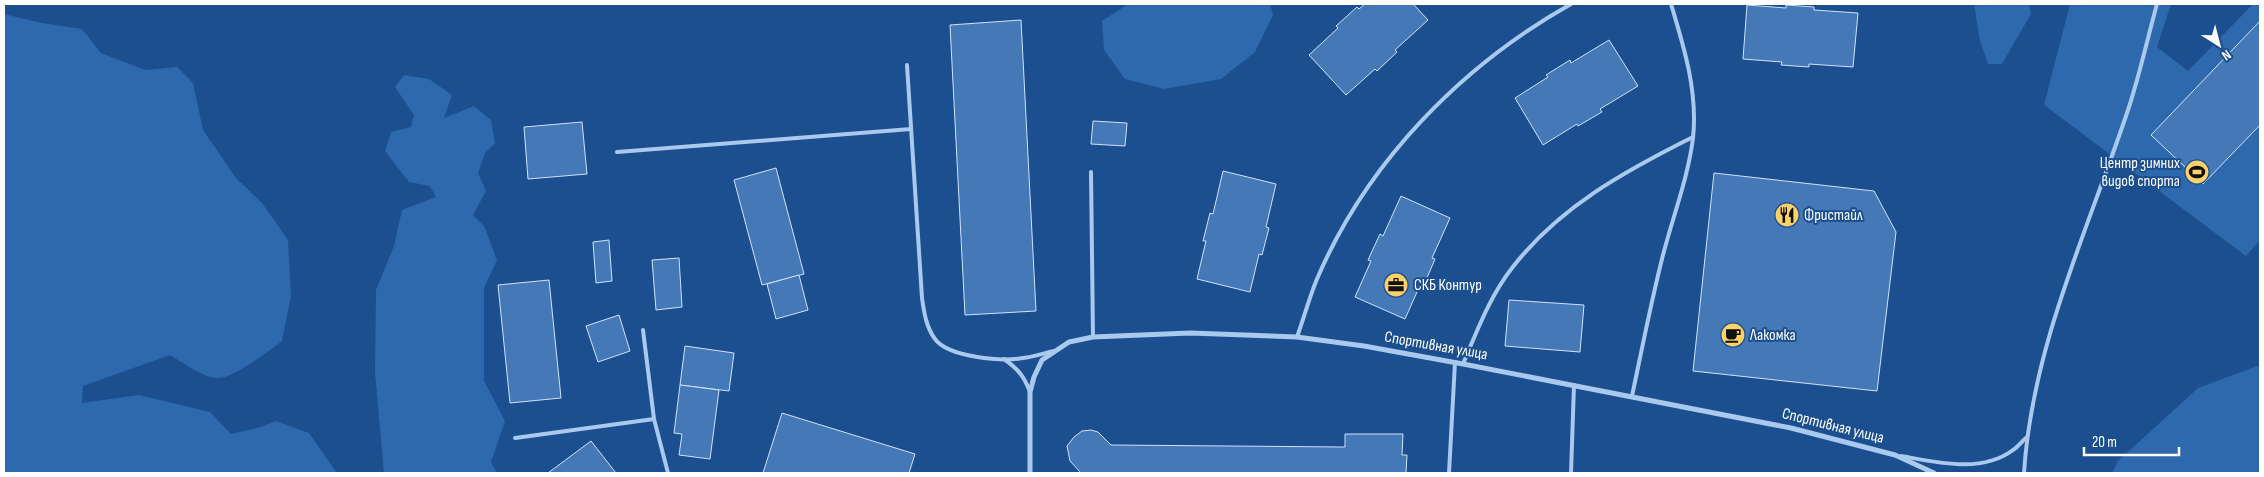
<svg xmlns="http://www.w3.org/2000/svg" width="2264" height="477" font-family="'Sofia Sans Condensed',sans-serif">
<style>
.green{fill:#2e69ad}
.building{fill:#4478b7;stroke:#cfe3fa}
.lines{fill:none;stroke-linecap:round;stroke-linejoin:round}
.lane{stroke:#a9c9ee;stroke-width:4}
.street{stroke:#a9c9ee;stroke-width:5}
.labels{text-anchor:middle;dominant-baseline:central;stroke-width:4;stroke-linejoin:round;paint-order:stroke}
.poi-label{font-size:16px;fill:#fff;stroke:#1b4f8f;text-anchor:start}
.street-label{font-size:16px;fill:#fff;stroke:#1b4f8f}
</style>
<rect width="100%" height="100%" fill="#1b4f8f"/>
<!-- green -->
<g class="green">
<path d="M1128,4H1270L1273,15L1255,52L1221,79L1164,89L1125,79L1104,50L1102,21Z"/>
<path d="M1974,4H2029L2031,14L2002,64H1988L1980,41Z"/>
<path d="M2070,4H2171L2157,47L2188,71L2253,4H2260V240L2246,256L2044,105Z"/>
<path d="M4,14L42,23L82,29L101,53L145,70L177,67L193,83L203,130L236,178L262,203L288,240L291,296L282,341C269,351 235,377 219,378C205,379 182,362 170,355L83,386L82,403L139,395L210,412L231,434L261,427L276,421L309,433L337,473H4Z"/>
<path d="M404,75L429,79L452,95L444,118L474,106L491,120L495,143L485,153L478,173L486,191L473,215L484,226L497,260L484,288V381L505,421L491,462L497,473H384L375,372L376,290L394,246L402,210L436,197L430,186L409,182L385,151L391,132L411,127L414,115L395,87Z"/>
<path d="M2260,365V473H2112L2118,461L2198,388Z"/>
</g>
<!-- building -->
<g class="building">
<path d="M1365,4H1413L1428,20L1395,50L1397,52L1377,71L1375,69L1346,95L1309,55L1338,28L1336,26L1357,7L1359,9Z"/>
<path d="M1747,5L1786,8V5L1814,7V10L1858,13L1853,67L1809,64V67L1781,65L1782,62L1743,59Z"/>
<path d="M1021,20L1036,311L965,315L950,25Z"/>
<path d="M2260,21V125L2203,184L2151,135Z"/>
<path d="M1609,40L1638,86L1600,109L1602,112L1578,126L1577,124L1543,145L1515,98L1548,77L1546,75L1570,60L1571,63Z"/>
<path d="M1093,121L1127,123L1125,146L1091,144Z"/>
<path d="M582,122L587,174L528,179L524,127Z"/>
<path d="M776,168L804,274L762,285L734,180Z"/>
<path d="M1223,171L1276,184L1266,227L1269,228L1262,255L1259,254L1250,292L1197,279L1206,241H1203L1210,213L1213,214Z"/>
<path d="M1714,173L1874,191L1896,232L1877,391L1693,371Z"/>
<path d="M1401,196L1450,218L1432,258L1435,259L1424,285L1421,283L1405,319L1355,297L1371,261L1368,260L1380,234L1383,236Z"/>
<path d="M609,240L612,281L596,283L593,242Z"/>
<path d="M679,258L682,307L656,310L652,260Z"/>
<path d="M799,275L808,310L776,319L767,284Z"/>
<path d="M549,280L561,398L510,403L498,285Z"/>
<path d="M1509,300L1584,305L1580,352L1505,346Z"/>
<path d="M619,315L630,351L598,362L586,326Z"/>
<path d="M685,346L734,353L729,391L680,385Z"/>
<path d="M680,385L719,390L710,459L679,455L682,434L674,433Z"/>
<path d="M782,413L915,454L909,473H763Z"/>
<path d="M1091,430L1098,432L1111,445L1345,447V434H1403L1402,455H1407L1406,473H1081L1070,461L1067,446L1074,437L1082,431Z"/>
<path d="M591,441L616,473H548Z"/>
</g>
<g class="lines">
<!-- lane -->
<g class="lane">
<path d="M907,65L922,298C924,312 926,327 935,339C948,357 1002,362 1023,358C1034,357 1044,353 1054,351"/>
<path d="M617,152L911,129"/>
<path d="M1091,172L1093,337"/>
<path d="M643,330L654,419L668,473"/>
<path d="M1297,337C1304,318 1309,298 1317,279C1367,162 1461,66 1571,4"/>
<path d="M1004,359C1018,369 1024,376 1030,392"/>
<path d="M1463,364C1477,331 1490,296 1512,268C1559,207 1625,171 1693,137"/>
<path d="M1632,396C1642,349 1651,302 1663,255C1673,216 1688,178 1693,138C1698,92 1684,47 1671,4"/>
<path d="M515,438L654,419"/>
<path d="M1901,456C1936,462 1981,474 2013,450C2018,447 2022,441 2027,437"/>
<path d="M1449,473L1455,362"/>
<path d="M1571,473L1574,385"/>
<path d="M2024,473C2032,347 2087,232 2127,113C2139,78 2147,40 2157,4"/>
</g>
<!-- street -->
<path class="street" d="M1030,473V392L1034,377L1042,360L1069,342L1093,337L1190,333L1297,337L1364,346L1463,364L1791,428L1895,455L1934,473"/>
</g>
<!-- icons -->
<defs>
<symbol id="stadium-disc" viewBox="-11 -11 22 22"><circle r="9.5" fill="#ffd166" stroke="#1b4f8f"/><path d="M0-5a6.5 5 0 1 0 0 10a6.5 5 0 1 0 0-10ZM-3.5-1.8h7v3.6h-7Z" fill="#111"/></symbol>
<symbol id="restaurant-disc" viewBox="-11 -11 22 22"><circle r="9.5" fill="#ffd166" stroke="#1b4f8f"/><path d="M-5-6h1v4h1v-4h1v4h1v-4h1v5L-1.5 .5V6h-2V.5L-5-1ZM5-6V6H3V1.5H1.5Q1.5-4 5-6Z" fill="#111"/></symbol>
<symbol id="office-disc" viewBox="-11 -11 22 22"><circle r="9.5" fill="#ffd166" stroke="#1b4f8f"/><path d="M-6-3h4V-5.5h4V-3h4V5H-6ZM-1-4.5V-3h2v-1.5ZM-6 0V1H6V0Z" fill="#111"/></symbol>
<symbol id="cafe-disc" viewBox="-11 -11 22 22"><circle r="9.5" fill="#ffd166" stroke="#1b4f8f"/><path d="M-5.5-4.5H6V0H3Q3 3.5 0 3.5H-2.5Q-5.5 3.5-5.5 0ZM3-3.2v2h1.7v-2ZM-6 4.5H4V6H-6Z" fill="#111"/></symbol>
</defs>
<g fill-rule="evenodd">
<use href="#stadium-disc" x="2183" y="158" width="28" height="28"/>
<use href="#restaurant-disc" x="1773" y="201" width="28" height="28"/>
<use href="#office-disc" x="1382" y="271" width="28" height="28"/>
<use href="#cafe-disc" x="1719" y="321" width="28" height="28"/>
</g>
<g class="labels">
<!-- poi labels -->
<g class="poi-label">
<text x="2180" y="163" text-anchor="end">Центр зимних<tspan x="2180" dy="18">видов спорта</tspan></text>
<text x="1804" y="215">Фристайл</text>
<text x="1414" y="285">СКБ Контур</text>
<text x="1750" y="335">Лакомка</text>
</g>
<!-- street labels -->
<g class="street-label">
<text transform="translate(1436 346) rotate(10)">Спортивная улица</text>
<text transform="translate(1833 426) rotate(14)">Спортивная улица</text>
</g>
</g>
<!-- border -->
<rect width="2264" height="477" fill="none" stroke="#ffffff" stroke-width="10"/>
<!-- north arrow -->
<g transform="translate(2219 45) rotate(144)" stroke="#1b4f8f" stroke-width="4" paint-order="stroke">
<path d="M0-4L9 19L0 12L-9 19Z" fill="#ffffff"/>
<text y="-8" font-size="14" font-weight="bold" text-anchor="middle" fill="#ffffff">N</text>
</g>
<!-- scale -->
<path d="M2084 447v8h95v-8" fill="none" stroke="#ffffff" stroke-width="2.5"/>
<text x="2092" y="447" font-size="15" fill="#ffffff" stroke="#1b4f8f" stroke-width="4" paint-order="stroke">20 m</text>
</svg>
